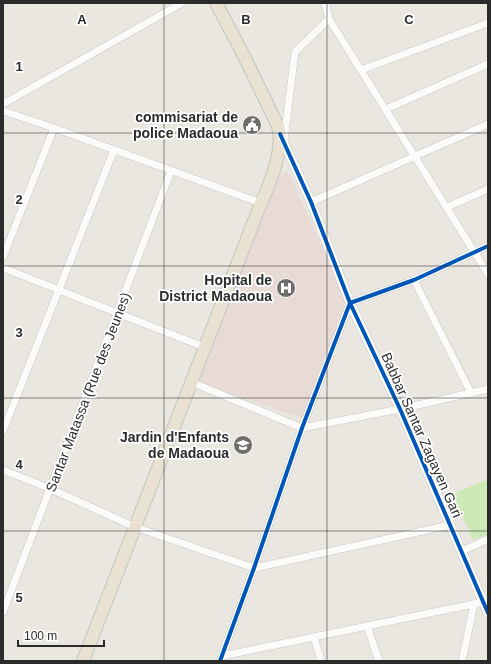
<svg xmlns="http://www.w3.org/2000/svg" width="491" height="664" font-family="Arial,sans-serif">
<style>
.medical{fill:#e8dbd6}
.pitch{fill:#cdeab6}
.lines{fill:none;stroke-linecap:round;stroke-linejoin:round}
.street-casing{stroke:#c7c6c5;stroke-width:8}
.secondary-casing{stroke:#c7c6c5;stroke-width:10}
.highway-casing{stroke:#c5c4c1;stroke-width:14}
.street{stroke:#fcfbfa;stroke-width:7}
.secondary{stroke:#fcfbfa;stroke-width:9}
.highway{stroke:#e9e2d3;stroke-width:12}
.cycleway-casing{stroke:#fff;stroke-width:6}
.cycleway{stroke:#0057b8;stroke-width:4}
.grid{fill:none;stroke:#2b2b2b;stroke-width:1;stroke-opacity:0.55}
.labels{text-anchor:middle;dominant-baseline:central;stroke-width:3.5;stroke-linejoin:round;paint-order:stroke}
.poi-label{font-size:14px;font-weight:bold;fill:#2b2b2b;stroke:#fff;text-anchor:end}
.street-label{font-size:14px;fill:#2b2b2b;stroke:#fff}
.grid-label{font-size:13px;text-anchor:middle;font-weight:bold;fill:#2b2b2b;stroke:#fff;stroke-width:3.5;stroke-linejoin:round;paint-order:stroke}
</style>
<rect width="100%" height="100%" fill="#eae7e0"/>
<!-- medical -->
<path class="medical" d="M286,170L291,177L346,301L302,418L195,381L275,180Z"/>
<!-- pitch -->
<path class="pitch" d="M488,479V534L473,540L453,494Z"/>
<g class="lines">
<defs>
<g id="street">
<path d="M324,3L326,6L329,19L488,274"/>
<path d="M361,70L488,23"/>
<path d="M3,104L182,3"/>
<path d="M386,109L488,64"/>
<path d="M3,111L54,128L261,203"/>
<path d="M284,140L295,52L329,19"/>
<path d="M311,202L488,124"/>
<path d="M447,207L488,189"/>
<path d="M3,257L54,128"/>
<path d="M3,268L204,347"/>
<path d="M414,280L471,393"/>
<path d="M191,382L302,428L400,409L488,389"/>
<path d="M3,431L114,150"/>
<path d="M3,470L51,489L135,527L254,568L450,525"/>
<path d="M462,551L488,539"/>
<path d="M3,612L171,171"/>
<path d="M367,626L379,661"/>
<path d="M314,637L321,661"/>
<path d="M222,656L488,601"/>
<path d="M220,661L254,568L302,428L350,303L414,280L488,246"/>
<path d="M462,661L474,604"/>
</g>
<path id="secondary" d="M280,134L311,202L350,303L400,409L488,613"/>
<path id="highway" d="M83,661L261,203C271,181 284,150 278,126L243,54L216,3"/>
</defs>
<!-- street casing -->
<use href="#street" class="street-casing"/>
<!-- secondary casing -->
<use href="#secondary" class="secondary-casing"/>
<!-- highway casing -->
<use href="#highway" class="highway-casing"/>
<!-- street -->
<use href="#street" class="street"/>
<!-- secondary -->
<use href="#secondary" class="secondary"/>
<!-- highway -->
<use href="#highway" class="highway"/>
<defs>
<g id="cycleway">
<path d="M280,134L311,202L350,303L400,409L488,613"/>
<path d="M220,661L254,568L302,428L350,303L414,280L488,246"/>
</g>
</defs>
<!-- cycleway casing -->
<use href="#cycleway" class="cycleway-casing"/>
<!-- cycleway -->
<use href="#cycleway" class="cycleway"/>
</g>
<!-- grid -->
<path class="grid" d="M164,3V661M327,3V661M3,133H488M3,266H488M3,398H488M3,531H488"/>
<!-- icons -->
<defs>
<symbol id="civic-disc" viewBox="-11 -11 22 22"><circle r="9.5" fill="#6e6d6a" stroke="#fff"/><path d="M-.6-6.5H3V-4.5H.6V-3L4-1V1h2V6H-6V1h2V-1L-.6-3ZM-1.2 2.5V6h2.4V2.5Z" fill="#fff"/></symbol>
<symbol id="hospital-disc" viewBox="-11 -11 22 22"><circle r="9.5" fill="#6e6d6a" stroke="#fff"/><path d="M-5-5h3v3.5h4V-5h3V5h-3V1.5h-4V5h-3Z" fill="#fff"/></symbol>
<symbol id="school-disc" viewBox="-11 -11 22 22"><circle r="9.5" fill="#6e6d6a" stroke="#fff"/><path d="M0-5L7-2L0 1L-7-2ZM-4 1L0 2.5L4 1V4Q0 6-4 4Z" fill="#fff"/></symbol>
</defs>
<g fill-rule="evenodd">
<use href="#civic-disc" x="241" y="114" width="22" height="22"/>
<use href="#hospital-disc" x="275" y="277" width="22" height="22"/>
<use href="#school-disc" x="232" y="434" width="22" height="22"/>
</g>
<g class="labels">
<!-- poi labels -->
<g class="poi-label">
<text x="238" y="117">commisariat de<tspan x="238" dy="16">police Madaoua</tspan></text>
<text x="272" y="280">Hopital de<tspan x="272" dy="16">District Madaoua</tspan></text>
<text x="229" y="437">Jardin d'Enfants<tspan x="229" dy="16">de Madaoua</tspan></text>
</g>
<!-- street labels -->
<g class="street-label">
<text transform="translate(88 392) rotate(-69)">Santar Matassa (Rue des Jeunes)</text>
<text transform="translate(422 435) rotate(66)">Babbar Santar Zagayen Gari</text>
</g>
</g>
<g class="grid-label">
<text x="82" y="24">A</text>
<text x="246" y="24">B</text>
<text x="409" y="24">C</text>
<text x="19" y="71">1</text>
<text x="19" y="204">2</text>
<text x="19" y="337">3</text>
<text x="19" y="469">4</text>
<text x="19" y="602">5</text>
</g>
<!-- border -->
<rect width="491" height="664" fill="none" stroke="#2b2b2b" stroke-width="8"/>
<!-- scale -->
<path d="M18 640v6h86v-6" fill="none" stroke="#2b2b2b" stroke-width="2"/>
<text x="24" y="640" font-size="12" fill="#2b2b2b" stroke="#ffffff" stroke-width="3" paint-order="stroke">100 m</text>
</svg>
